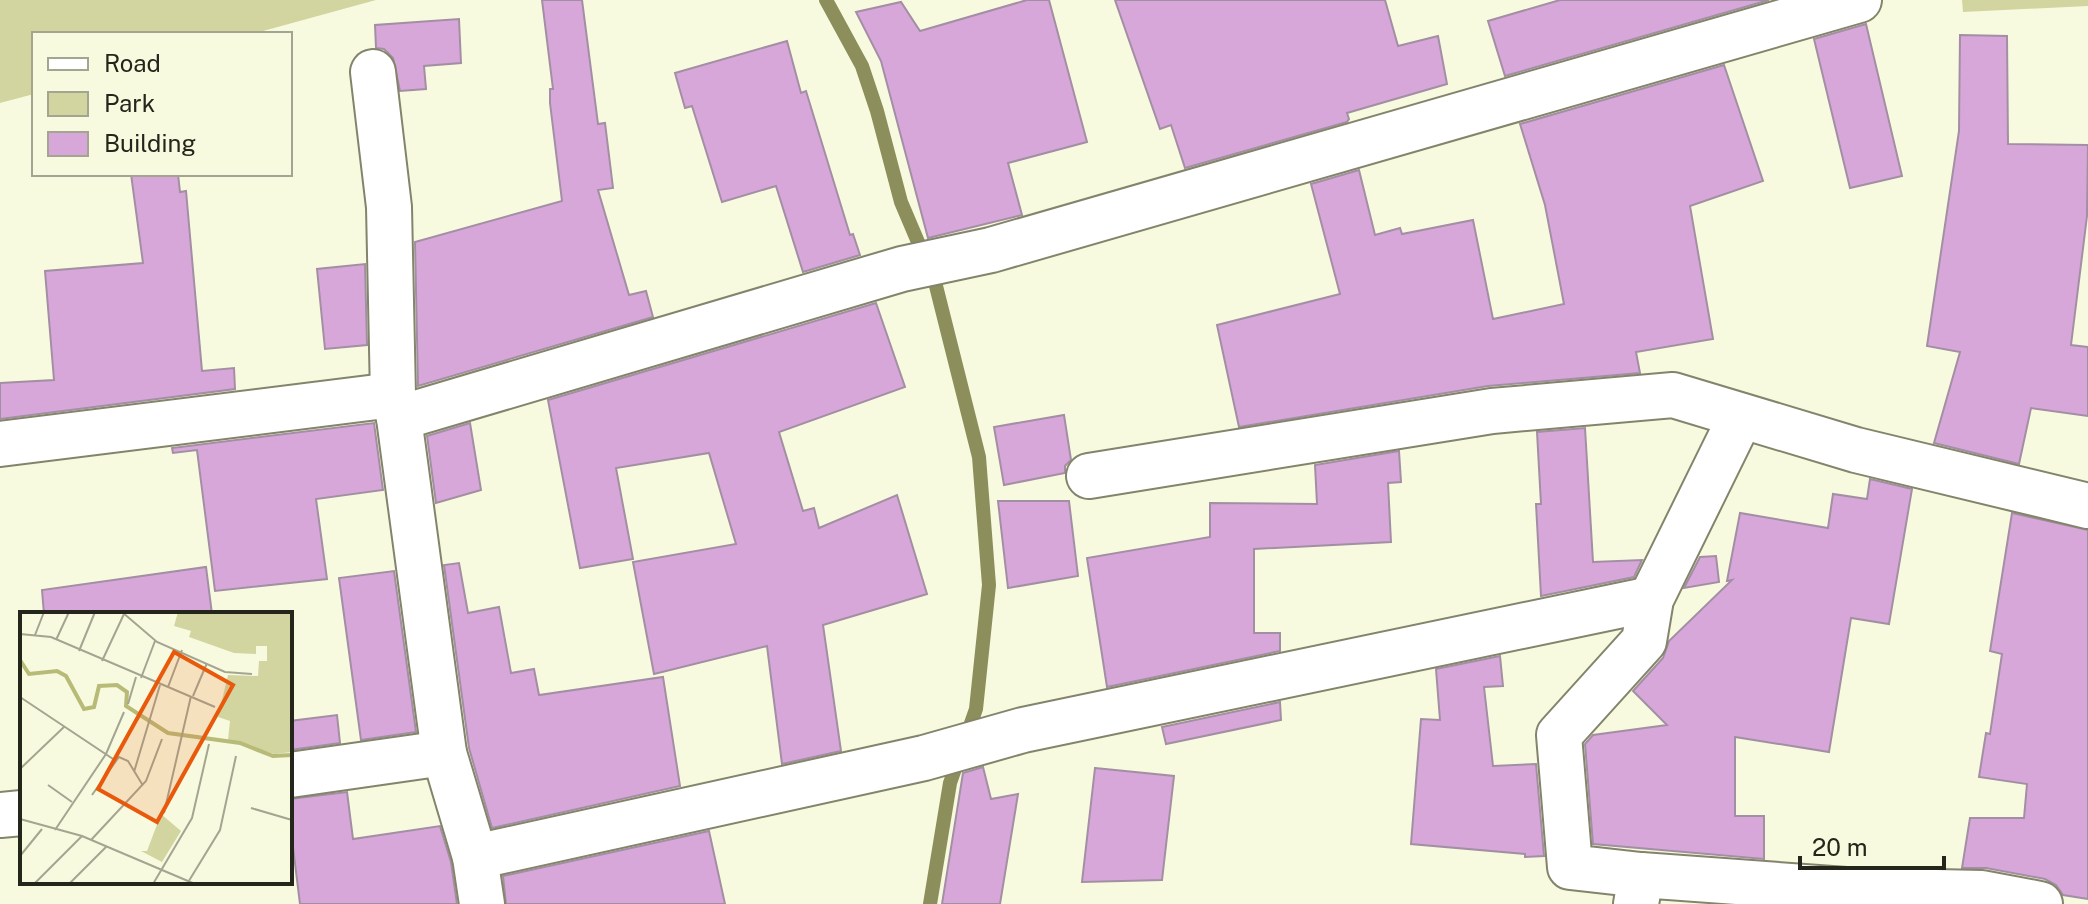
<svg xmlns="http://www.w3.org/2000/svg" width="2088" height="904" font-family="'Public Sans',sans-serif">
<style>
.green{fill:#d2d5a0}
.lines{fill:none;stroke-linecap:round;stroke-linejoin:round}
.stream{stroke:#8c8e5c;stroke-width:14}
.building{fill:#d8a7da;stroke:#a28fa3;stroke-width:2}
.minor-casing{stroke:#83846b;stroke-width:48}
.minor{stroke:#fff;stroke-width:44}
.inset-river{fill:none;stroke:#b8bb78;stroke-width:4}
.inset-road{fill:none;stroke:#a3a591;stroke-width:2}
.view{fill:#e8590c;fill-opacity:0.15;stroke:#e8590c;stroke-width:4}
.inset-edge{fill:none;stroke:#24251b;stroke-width:4}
</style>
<rect width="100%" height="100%" fill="#f8fadf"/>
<!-- green -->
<g class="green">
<path d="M0,0H376L252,34H34V94L0,103Z"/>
<path d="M1962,0H2088V6L1963,12Z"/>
</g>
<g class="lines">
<!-- stream -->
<path class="stream" d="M826,0L862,66L877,111L901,202L935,282L979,457L989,585L976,709L950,783L930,904"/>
</g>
<!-- building -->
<g class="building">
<path d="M542,0H582L598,124L605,123L613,188L598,190L629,295L646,291L653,317L418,386L415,242L562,201L550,103V89H553Z"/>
<path d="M1027,0H1049L1087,142L1008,163L1022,215L928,238L881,61L856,12L901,2L920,31Z"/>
<path d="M1115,0H1385L1398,46L1438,36L1447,84L1347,113L1349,119L1347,122L1185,168L1171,125L1160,129Z"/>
<path d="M1560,0H1769L1505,76L1488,21Z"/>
<path d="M459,19L461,63L424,66L426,89L400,91L393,58L384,49L376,48L375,25Z"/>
<path d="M1866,24L1902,176L1850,188L1814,39Z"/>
<path d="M1960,35L2007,36L2008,144L2088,145L2087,216L2071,345L2088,347V416L2031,408L2019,464L1934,443L1960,352L1927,346L1959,131Z"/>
<path d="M787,41L801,93L806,91L850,235L853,234L860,255L803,272L776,186L722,202L692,106L685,108L675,73Z"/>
<path d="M1724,65L1763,181L1690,206L1713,339L1636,352L1640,373L1488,386L1239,427L1217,325L1340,294L1311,184L1359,170L1375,235L1400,228L1402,234L1473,220L1493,319L1564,304L1545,205L1520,124Z"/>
<path d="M131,174H178L180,192L186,191L202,371L234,368L235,389L0,419V383L54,380L45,271L143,263Z"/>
<path d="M365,264L367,345L325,349L317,269Z"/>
<path d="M876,303L905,387L779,432L803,511L814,508L819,528L897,495L927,594L823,625L841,751L782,764L767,646L654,674L633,562L736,544L709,453L616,468L633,559L580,568L548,400Z"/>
<path d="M1064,415L1071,460L1065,466V473L1004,485L994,427Z"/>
<path d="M374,423L383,490L316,499L327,579L215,591L197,450L173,453L172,448Z"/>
<path d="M470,423L481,490L436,503L427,436Z"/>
<path d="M1585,428L1593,562L1642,560L1634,577L1541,596L1536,504H1541L1537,432Z"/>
<path d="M1399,451L1401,482L1388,483L1391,542L1254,549V633H1280V651L1107,687L1087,558L1210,537V503L1317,504L1315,465Z"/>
<path d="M1870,479L1912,489L1889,624L1851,618L1829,752L1735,737V816H1764V859L1593,844L1585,744L1593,735L1667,725L1633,691L1663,658L1669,641L1732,580L1727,581L1740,513L1828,528L1833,494L1867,499Z"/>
<path d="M998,501H1069L1078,576L1008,588Z"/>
<path d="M2012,513L2088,530V899L2063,895L2056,885L2045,879L1986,868H1962L1970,818H2024L2027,784L1979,777L1986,733L1990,734L2002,654L1990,651Z"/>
<path d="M1716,556L1719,582L1684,588L1700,557Z"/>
<path d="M459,563L468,613L499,607L511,673L534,669L539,695L663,677L680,786L492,828L469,748L444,565Z"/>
<path d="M206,567L212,614H44L42,590Z"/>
<path d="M394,571L416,732L361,740L339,578Z"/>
<path d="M1500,656L1503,686L1484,687L1493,766L1536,764L1544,856L1525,857V854L1411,844L1421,719L1440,720L1436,669Z"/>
<path d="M1280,702L1281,720L1166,744L1162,727Z"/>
<path d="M337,715L340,743L290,750V721Z"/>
<path d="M983,767L991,799L1018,794L1000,904H942L963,773Z"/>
<path d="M1095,768L1174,776L1162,880L1082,882Z"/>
<path d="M347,792L353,839L440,826L451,862L457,904H300L290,823V799Z"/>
<path d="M709,831L725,904H506L503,876Z"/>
</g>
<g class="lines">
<defs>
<g id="minor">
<path d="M373,72L389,207L393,395L399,418L444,753L475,857L482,904"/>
<path d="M399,418L902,269L991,250L1859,0"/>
<path d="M0,444L393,395"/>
<path d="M1089,476L1492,411L1673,395L1856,450L2088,506"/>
<path d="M290,775L444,753"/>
<path d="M0,815L22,813"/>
<path d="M475,857L924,758L1023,730L1651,599"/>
<path d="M1641,875L1570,867L1559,735L1644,641L1651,599L1741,416"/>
<path d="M1636,904L1641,875L1846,890L1982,893L2040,904"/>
</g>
</defs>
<!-- minor casing -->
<use href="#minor" class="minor-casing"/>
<!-- minor -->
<use href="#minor" class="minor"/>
</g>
<!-- overview -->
<g transform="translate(20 612)">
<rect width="272" height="272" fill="#f8fadf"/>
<path d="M158,0H272V140L254,142L208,128L210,109L198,105L208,63L238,64L239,49H247V34H236V42L214,41L169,25L171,19L154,14ZM141,202L161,219L142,250L121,239H127Z" fill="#d2d5a0"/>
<path class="inset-river" d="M0,48L9,62L37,59L46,64L64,97L74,95L79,74L97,73L107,80L106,94L148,121L220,131L253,144L272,143"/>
<path class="inset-road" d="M102,0L137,30L205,60L232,62M0,22L31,25L195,95M15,23L24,0M36,28L49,0M59,39L75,0M82,49L104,2M121,66L135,29M148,75L162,38M173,84L187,51M0,85L96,149L72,183M108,92L116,65M96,149L99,145L108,149L122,172M0,157L45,114M114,160L140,73M28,173L52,190M231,196L272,208M144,201L171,84M0,207L62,224L175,272M35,218L86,142L104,100M71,228L126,169L142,127M0,244L22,217M14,272L62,224M49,272L87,234M133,272L172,206L189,132M167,272L200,218L216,144"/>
<path class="view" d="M154,40L213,73L137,210L78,177Z"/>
<rect width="272" height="272" class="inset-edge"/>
</g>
<!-- legend -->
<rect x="32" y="32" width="260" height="144" fill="#f8fadf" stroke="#a3a591" stroke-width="2"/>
<rect x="48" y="58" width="40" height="12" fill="#ffffff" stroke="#a3a591" stroke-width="2"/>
<text x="104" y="72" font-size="24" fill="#24251b">Road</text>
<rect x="48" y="92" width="40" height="24" fill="#d2d5a0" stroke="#a3a591" stroke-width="2"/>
<text x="104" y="112" font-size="24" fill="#24251b">Park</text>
<rect x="48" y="132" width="40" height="24" fill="#d8a7da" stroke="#a3a591" stroke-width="2"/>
<text x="104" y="152" font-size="24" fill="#24251b">Building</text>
<!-- scale -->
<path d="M1800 856v12h144v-12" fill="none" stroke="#24251b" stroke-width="4"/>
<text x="1812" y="856" font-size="24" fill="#24251b" stroke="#f8fadf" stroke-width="6" paint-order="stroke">20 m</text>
</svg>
